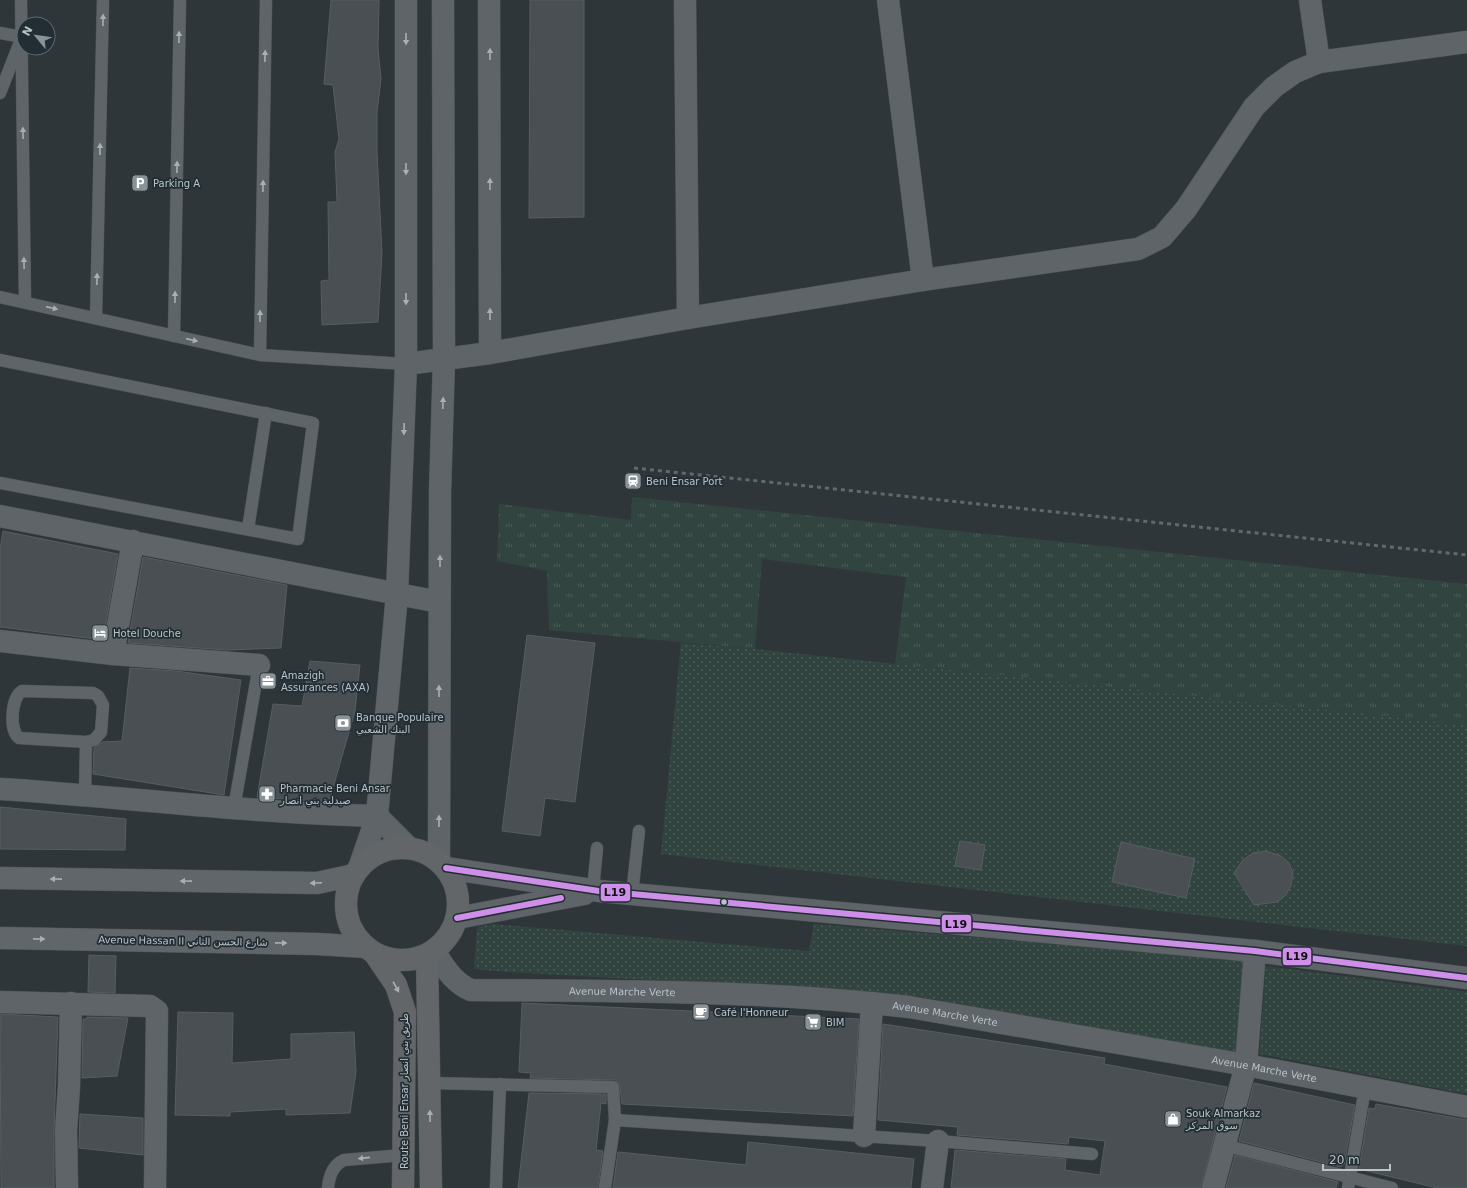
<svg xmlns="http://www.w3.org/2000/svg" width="1467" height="1188" font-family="'DejaVu Sans',Cairo,sans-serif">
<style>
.grass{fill:url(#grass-tufts)}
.park{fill:url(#park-dots)}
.building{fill:#494f52;stroke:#565e61}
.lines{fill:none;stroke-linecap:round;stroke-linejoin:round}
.service-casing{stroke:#4c5154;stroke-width:13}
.minor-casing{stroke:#4c5154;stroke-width:23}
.tertiary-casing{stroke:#4c5154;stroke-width:23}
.primary-casing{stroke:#4c5356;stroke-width:23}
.trunk-casing{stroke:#4b5255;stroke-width:23}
.service{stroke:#5e6467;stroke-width:12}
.minor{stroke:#5e6467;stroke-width:22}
.tertiary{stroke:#5e6467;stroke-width:22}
.primary{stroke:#606669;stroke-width:22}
.trunk{stroke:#626668;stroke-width:22}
.rail{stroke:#62686b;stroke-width:3;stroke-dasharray:4 4;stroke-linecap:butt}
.bus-1-casing{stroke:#222e33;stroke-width:9}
.bus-1{stroke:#ce8fe9;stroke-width:6}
.oneway{fill:#a7b0b5}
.oneway2{fill:#a7b0b6}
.oneway3{fill:#a8b0b6}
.bus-dot{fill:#b9c3c9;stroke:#222e33;stroke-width:1.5}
.labels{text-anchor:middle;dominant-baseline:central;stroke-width:3.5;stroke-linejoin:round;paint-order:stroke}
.poi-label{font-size:10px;fill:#b9c3c9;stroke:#222e33;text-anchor:start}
.street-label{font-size:10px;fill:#b9c3c9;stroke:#222e33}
.line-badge{stroke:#222e33;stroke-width:1.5}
.pale-badge-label{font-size:11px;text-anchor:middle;font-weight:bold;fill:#111}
</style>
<defs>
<pattern id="grass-tufts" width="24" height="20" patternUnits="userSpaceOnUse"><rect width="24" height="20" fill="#31443f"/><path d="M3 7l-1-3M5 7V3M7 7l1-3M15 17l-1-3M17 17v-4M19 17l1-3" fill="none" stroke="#4d5d59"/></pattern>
<pattern id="park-dots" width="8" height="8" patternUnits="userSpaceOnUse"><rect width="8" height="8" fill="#31443f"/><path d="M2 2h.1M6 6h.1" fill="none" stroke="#4d5d59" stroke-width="1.8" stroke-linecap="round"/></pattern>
</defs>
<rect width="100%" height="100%" fill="#2e3639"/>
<!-- grass -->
<path class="grass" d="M632,497L1467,584V725L895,664L906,577L762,559L755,649L549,630L547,571L497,561L499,504L631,520Z"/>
<!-- park -->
<g class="park">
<path d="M681,643L755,649L1467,725V946L661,854Z"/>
<path d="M493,924L809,951L814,924L1247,960L1238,1054L920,997L861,992L506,972L474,969L477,927Z"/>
<path d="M1266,966L1467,992V1094L1259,1054Z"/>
</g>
<!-- building -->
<g class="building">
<path d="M331,0H379L378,49L381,79L377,112V152L382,253L378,322L322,325L321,281L329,280L328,202H337L335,152L339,139L333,85L324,84Z"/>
<path d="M530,0H584V217L529,218Z"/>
<path d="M3,531L118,554L103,640L0,627V550Z"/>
<path d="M143,557L287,585L281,648L227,650L128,643Z"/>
<path d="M527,635L595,643L575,802L545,798L540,836L502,831Z"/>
<path d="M310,661L360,665L355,711L329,802L257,797L273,704L302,706Z"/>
<path d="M130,668L176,671L241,680L224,795L93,774L94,748L102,742L122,741Z"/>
<path d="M0,807L126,819L125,850L0,849Z"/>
<path d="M960,841L985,845L981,870L955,866Z"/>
<path d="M1121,842L1195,859L1186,898L1112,882Z"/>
<path d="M1266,851L1281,856L1289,863L1293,873L1291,885L1286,895L1277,902L1254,905L1234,873L1243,860L1253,853Z"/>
<path d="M89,955L116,956L115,993L88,992Z"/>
<path d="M522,1003L859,1019L853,1116L622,1104L620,1086L616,1080L530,1078L531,1073L519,1072Z"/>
<path d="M178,1012L233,1013L232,1063L291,1059V1034L354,1032L356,1072L350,1113L286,1115V1109L230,1112V1116L175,1115Z"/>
<path d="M0,1014L58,1017L54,1130V1188H1Z"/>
<path d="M87,1017L128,1018L117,1076L82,1078L83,1019H87Z"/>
<path d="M883,1024L1105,1058L1104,1064L1227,1087L1201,1188H951L955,1150L1066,1159L1065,1170L1100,1175L1105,1141L1069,1137L1068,1144L957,1135L958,1127L878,1120Z"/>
<path d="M1254,1083L1355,1105L1344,1165H1342L1341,1167L1239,1141Z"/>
<path d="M529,1093L606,1094V1104L601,1103L596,1150L603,1151L598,1188H518Z"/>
<path d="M1376,1104L1467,1120V1188H1437L1359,1169L1369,1108L1375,1109Z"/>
<path d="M80,1114L143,1118V1155L79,1148Z"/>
<path d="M748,1142L914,1159L911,1188H613L618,1152L746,1165Z"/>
<path d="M1235,1155L1338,1182L1336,1188H1226Z"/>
</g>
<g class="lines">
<defs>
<g id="service">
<path d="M21,0L25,302"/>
<path d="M0,33L22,37L0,93"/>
<path d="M0,297L260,355L406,364"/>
<path d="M96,318L103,0"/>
<path d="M174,336L180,0"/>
<path d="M260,355L266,0"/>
<path d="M0,360L313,423L298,539L0,483"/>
<path d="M248,529L266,413"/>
<path d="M22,691L93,693L98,696L103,705L101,732L94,740L86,742L19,738C9,730 11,698 22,691Z"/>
<path d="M85,794L86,742"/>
<path d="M234,808L259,665"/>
<path d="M593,890L597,848"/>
<path d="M632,894L639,831"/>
<path d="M430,1083L613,1087L615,1120L605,1188"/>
<path d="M615,1120L938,1141L1092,1154"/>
<path d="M1224,1145L1392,1188"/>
<path d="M328,1188C329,1176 333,1165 344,1160L403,1155"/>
<path d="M496,1188L500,1084"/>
<path d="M1348,1188L1365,1088"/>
</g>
<g id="minor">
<path d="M489,0L490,353"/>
<path d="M685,0L688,318"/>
<path d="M888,0L923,280"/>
<path d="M1310,0L1319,62"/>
<path d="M406,364L490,353L688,318L923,280L1138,249L1162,237L1186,209L1254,107L1274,87L1295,72L1319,62L1467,42"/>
<path d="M0,516L439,602"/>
<path d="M0,641L113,654L259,665"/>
<path d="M113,654L133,541"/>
<path d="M0,789C126,797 251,813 377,816L408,847"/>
<path d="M439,860L440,493L444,358L443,0"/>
<path d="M359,868L377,816L397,594L406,364V0"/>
<path id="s1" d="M434,951C444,966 453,983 471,990C617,991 763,990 909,1007L1246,1065L1467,1107"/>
<path d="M0,1002L150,1006L157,1011L155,1188"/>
<path d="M864,1136L872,1003"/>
<path d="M67,1188L66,1130L69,1087L71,1003"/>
<path d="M932,1188L938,1141"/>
<path d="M1213,1188L1246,1065L1255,951"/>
</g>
<g id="tertiary">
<path d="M446,868L599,891L1255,951L1467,978"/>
<path d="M457,918L584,894"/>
</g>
<g id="primary">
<path d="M0,878L317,883L354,875"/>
<path d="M0,938L317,944L366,947"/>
</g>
<g id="trunk">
<circle cx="402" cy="904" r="56"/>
<path d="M375,954L396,985L405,1012L403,1188"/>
<path d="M427,955L431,1188"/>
</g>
</defs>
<!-- service casing -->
<use href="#service" class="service-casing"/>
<!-- minor casing -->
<use href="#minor" class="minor-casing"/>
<!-- tertiary casing -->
<use href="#tertiary" class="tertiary-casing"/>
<!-- primary casing -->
<use href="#primary" class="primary-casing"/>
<!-- trunk casing -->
<use href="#trunk" class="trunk-casing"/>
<!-- service -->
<use href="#service" class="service"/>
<!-- minor -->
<use href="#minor" class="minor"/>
<!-- tertiary -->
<use href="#tertiary" class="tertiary"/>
<!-- primary -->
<use href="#primary" class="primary"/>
<!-- trunk -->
<use href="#trunk" class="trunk"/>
<!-- rail -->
<path class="rail" d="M634,468L1467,555"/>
<defs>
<g id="bus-1">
<path d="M446,868L599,891L1255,951L1467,978"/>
<path d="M457,918L561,898"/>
</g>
</defs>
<!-- bus-1 casing -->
<use href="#bus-1" class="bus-1-casing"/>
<!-- bus-1 -->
<use href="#bus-1" class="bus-1"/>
</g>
<!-- one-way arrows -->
<defs><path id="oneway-solid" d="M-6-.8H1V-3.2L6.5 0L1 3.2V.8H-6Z"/></defs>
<g class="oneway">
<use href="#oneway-solid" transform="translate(103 20) rotate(-89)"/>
<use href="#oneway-solid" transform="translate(179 37) rotate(-89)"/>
<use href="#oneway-solid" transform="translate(406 39) rotate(90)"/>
<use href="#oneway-solid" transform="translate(490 54) rotate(-90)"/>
<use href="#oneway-solid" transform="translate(265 56) rotate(-89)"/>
<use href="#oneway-solid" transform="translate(23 133) rotate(-91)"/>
<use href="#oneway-solid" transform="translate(100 149) rotate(-89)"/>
<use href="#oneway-solid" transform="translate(177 167) rotate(-89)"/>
<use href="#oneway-solid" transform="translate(406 169) rotate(90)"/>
<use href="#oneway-solid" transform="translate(490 184) rotate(-90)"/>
<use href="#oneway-solid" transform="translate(263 186) rotate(-89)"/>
<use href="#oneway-solid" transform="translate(24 263) rotate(-91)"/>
<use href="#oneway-solid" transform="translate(97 279) rotate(-89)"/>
<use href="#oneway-solid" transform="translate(175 297) rotate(-89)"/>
<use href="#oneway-solid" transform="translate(406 299) rotate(90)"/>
<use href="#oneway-solid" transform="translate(52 308) rotate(13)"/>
<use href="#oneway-solid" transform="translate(490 314) rotate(-90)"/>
<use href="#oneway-solid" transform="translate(260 316) rotate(-89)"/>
<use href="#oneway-solid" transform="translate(192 340) rotate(13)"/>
<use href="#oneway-solid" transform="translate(443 403) rotate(-88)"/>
<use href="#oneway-solid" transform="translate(404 429) rotate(92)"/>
<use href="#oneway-solid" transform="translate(440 561) rotate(-90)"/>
<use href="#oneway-solid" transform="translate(439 691) rotate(-90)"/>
<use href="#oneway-solid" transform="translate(439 821) rotate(-90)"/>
<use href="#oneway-solid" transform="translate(364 1158) rotate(174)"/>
</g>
<g class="oneway2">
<use href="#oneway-solid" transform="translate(56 879) rotate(-179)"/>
<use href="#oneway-solid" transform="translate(186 881) rotate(-179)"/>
<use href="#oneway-solid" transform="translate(316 883) rotate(177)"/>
<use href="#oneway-solid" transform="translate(39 939) rotate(1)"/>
<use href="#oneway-solid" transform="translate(281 943) rotate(1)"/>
</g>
<g class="oneway3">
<use href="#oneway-solid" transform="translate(396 987) rotate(61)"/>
<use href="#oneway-solid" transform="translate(430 1116) rotate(-91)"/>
</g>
<!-- icons -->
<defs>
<symbol id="parking-square" viewBox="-11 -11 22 22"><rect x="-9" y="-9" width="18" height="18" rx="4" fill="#889297" stroke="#222e33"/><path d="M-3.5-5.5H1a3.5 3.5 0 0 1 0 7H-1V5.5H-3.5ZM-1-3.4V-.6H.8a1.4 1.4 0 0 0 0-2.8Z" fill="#fff"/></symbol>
<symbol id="station-square" viewBox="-11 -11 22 22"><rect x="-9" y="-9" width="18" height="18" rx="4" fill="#889297" stroke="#222e33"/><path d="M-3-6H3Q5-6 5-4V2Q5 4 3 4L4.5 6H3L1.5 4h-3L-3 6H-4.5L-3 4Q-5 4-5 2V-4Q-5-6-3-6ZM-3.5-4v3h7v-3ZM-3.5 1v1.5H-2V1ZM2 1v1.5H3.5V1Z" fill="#fff"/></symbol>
<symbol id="hotel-square" viewBox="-11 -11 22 22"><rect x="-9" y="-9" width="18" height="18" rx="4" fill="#889297" stroke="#222e33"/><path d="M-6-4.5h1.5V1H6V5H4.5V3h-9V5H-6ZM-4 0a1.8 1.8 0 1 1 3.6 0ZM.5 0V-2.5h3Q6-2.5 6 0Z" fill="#fff"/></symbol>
<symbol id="office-square" viewBox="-11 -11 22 22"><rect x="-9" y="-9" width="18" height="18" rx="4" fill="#889297" stroke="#222e33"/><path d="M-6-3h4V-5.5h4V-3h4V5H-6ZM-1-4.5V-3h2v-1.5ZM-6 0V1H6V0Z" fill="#fff"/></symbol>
<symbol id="bank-square" viewBox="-11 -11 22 22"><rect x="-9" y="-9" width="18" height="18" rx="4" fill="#889297" stroke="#222e33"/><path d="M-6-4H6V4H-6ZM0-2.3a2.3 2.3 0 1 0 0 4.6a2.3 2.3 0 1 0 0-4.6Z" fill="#fff"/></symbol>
<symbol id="pharmacy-square" viewBox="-11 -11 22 22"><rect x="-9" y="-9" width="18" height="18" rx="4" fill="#889297" stroke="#222e33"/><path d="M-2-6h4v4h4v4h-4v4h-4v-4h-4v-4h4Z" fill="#fff"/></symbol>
<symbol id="cafe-square" viewBox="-11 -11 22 22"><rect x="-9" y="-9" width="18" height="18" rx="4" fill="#889297" stroke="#222e33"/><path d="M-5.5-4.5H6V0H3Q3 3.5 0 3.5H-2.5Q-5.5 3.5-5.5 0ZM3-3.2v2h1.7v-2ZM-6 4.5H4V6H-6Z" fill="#fff"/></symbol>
<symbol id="supermarket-square" viewBox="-11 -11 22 22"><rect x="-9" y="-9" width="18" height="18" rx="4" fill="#889297" stroke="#222e33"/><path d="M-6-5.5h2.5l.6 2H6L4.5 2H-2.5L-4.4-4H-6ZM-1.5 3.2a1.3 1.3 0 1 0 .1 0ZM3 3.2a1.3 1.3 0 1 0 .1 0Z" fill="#fff"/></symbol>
<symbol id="shop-square" viewBox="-11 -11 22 22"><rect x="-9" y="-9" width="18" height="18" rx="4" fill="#889297" stroke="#222e33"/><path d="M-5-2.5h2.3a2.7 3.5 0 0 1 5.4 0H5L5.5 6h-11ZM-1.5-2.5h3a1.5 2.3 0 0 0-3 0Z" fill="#fff"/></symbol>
</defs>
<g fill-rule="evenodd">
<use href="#parking-square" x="130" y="173" width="20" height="20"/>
<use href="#station-square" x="623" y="471" width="20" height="20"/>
<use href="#hotel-square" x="90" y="623" width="20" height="20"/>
<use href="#office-square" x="258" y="671" width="20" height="20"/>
<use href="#bank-square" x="333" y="713" width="20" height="20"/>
<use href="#pharmacy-square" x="257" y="784" width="20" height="20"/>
<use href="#cafe-square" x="691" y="1002" width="20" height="20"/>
<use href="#supermarket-square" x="803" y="1012" width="20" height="20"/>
<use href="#shop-square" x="1163" y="1109" width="20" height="20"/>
</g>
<!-- markers -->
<circle class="bus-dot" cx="724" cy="902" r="3.5"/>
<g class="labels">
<!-- poi labels -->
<g class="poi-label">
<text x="153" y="183">Parking A</text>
<text x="646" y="481">Beni Ensar Port</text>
<text x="113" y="633">Hotel Douche</text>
<text x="281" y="675">Amazigh<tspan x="281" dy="12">Assurances (AXA)</tspan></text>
<text x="356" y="717">Banque Populaire<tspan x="356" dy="12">البنك الشعبي</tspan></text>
<text x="280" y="788">Pharmacie Beni Ansar<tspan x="280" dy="12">صيدلية بني انصار</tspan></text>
<text x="714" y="1012">Café l'Honneur</text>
<text x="826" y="1022">BIM</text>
<text x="1186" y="1113">Souk Almarkaz<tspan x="1186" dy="12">سوق المركز</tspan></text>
</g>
<!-- street labels -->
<g class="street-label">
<text transform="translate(183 941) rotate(1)">Avenue Hassan II شارع الحسن الثاني</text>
<text stroke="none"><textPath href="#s1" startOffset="206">Avenue Marche Verte</textPath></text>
<text stroke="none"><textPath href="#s1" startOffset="530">Avenue Marche Verte</textPath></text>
<text stroke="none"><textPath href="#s1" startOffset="854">Avenue Marche Verte</textPath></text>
<text transform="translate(404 1091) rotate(-90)">Route Beni Ensar طريق بني انصار</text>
</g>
</g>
<g class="line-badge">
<rect x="600" y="883" width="31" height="19" rx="4" fill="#ce8fe9"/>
<rect x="941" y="914" width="31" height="19" rx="4" fill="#ce8fe9"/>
<rect x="1282" y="947" width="30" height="19" rx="4" fill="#ce8fe9"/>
</g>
<g class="pale-badge-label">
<text x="615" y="896">L19</text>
<text x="956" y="928">L19</text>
<text x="1297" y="960">L19</text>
</g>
<!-- north arrow -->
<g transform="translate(36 36) rotate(299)"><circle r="19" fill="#222e33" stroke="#5e6a6f"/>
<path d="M0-3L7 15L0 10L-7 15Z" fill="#889297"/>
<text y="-6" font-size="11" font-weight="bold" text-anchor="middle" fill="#b9c3c9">N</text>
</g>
<!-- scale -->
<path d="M1323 1164v6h67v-6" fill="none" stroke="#b9c3c9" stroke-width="2"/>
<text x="1329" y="1164" font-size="12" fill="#b9c3c9" stroke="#222e33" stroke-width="3" paint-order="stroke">20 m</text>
</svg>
